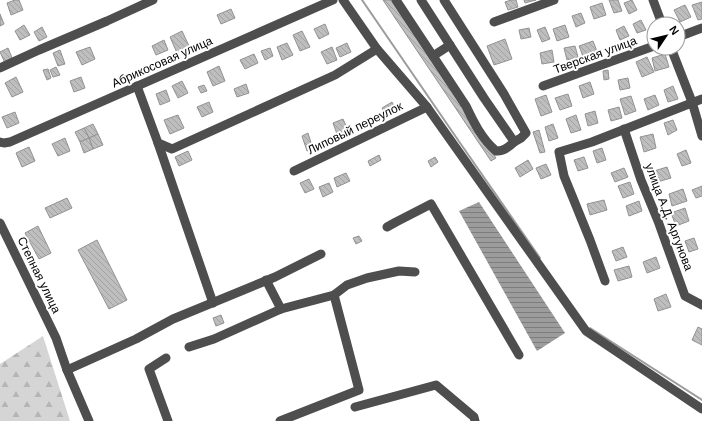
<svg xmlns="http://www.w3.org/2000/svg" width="702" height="421" font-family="Arial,sans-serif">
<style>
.forest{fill:url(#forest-firs)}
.water{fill:url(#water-rules)}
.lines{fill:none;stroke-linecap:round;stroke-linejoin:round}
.stream{stroke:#9c9c9c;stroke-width:2}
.building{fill:url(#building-back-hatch);stroke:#929292}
.minor{stroke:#4e4e4e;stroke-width:9}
.labels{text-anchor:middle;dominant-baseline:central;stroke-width:4;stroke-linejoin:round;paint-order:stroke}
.street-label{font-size:12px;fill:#000;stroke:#fff}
</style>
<defs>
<pattern id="forest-firs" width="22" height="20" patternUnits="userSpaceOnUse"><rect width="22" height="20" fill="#d5d5d5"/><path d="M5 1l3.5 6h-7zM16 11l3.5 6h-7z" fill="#b5b5b5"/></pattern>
<pattern id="water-rules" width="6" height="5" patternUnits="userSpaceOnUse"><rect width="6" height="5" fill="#9c9c9c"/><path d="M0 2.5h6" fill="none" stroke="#7d7d7d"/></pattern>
<pattern id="building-back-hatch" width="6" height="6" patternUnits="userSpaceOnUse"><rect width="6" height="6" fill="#bebebe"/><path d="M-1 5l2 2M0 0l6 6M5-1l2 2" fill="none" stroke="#a2a2a2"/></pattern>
</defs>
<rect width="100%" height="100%" fill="#fff"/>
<!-- forest -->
<path class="forest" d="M43,336L70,421H0V364Z"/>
<!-- water -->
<path class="water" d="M479,202L565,333L537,351L459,211Z"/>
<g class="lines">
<!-- stream -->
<g class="stream">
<path d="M362,0L458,140L540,258"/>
<path d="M590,328L702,400"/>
</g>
</g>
<!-- building -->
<g class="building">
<path d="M15,0H19L23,10L11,15L7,3Z"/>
<path d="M383,0H391L496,158L491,161Z"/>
<path d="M511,0H516L518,7L508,10L505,2Z"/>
<path d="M524,0H536L525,3Z"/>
<path d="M609,0H618L622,11L614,13Z"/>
<path d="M632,0L637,10L629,14L624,3Z"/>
<path d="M702,2V19L698,20L692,5Z"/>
<path d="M602,3L606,15L594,19L590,7Z"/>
<path d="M685,5L691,17L680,22L674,10Z"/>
<path d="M231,9L235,18L221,24L217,15Z"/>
<path d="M581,13L585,23L576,27L572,16Z"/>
<path d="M0,14L4,24L0,26Z"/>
<path d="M641,20L646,30L637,33L633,24Z"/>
<path d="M325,24L329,34L319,39L314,29Z"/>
<path d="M24,25L30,35L20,40L15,31Z"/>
<path d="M565,25L569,37L557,41L553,29Z"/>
<path d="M624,26L629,36L620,40L616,30Z"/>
<path d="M42,27L47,37L39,41L34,32Z"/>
<path d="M545,27L550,39L542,42L537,30Z"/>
<path d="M529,28L531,37L521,39L519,30Z"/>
<path d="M182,31L190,48L177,53L170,37Z"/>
<path d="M302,31L310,47L300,51L293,35Z"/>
<path d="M505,39L512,59L494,65L487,46Z"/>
<path d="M164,40L168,50L156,55L152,46Z"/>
<path d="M593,41L598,54L584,59L579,46Z"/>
<path d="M287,43L293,55L282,60L277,47Z"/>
<path d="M347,43L351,52L340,57L336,48Z"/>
<path d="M575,46L578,57L567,60L564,48Z"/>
<path d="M90,47L95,59L82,65L76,52Z"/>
<path d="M332,47L337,60L327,64L321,52Z"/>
<path d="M8,48L13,60L5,63L0,52Z"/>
<path d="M270,48L273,56L265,60L261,51Z"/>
<path d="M60,50L65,64L58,66L53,53Z"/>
<path d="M552,50L554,62L542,64L540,53Z"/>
<path d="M254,54L258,63L245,69L240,60Z"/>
<path d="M665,54L669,67L655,71L652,58Z"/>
<path d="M647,57L654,72L642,77L636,62Z"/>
<path d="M219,66L225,81L213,86L207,72Z"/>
<path d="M56,67L60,75L53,77L50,70Z"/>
<path d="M48,69L51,78L47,80L43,70Z"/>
<path d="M608,70L609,79L604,80L603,71Z"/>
<path d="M16,77L23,92L12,97L5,83Z"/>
<path d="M81,77L85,88L74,92L70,81Z"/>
<path d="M628,78L630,88L620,90L618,80Z"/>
<path d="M182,81L188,93L178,98L172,86Z"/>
<path d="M590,82L594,94L583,98L579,86Z"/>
<path d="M246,84L249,93L237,97L234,89Z"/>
<path d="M204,85L207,91L201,93L198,87Z"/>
<path d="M673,86L678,99L668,102L664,90Z"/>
<path d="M166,90L170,101L160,105L156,94Z"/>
<path d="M568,94L572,106L560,110L555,98Z"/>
<path d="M546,95L552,112L541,116L535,99Z"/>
<path d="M655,95L659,105L648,110L644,99Z"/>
<path d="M631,96L636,111L625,115L620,99Z"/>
<path d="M209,102L213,112L202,117L197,107Z"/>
<path d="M392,102L397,111L387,117L382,108Z"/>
<path d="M619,107L622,118L611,121L608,110Z"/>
<path d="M595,111L598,123L588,126L585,114Z"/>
<path d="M15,112L19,123L7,128L2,117Z"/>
<path d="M178,115L184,128L170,134L164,120Z"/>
<path d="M576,115L581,130L571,133L566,119Z"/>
<path d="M343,119L348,130L337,134L333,123Z"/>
<path d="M673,120L677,130L668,135L664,123Z"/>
<path d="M93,124L98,134L89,138L84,128Z"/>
<path d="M553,124L558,138L549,141L545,127Z"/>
<path d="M84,128L89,138L80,142L75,132Z"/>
<path d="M539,130L545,152L540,153L533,132Z"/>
<path d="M308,133L313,149L307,151L302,136Z"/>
<path d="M98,134L103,145L93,149L89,138Z"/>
<path d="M653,134L656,148L644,152L640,137Z"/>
<path d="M65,138L70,151L58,156L52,144Z"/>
<path d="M89,138L93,149L84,153L80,142Z"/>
<path d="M29,147L35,161L22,167L16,153Z"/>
<path d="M602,148L606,160L597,163L593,151Z"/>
<path d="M686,150L691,163L682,166L677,154Z"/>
<path d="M188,151L192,160L179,166L175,157Z"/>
<path d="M379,155L381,160L370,166L368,161Z"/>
<path d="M435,157L438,162L431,167L428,161Z"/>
<path d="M584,157L588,168L578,171L574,160Z"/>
<path d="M528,160L533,169L520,177L515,168Z"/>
<path d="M546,164L551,175L541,179L536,168Z"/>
<path d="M667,167L671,178L657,182L654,171Z"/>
<path d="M624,168L628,177L615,182L611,173Z"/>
<path d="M346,173L350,181L337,187L334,178Z"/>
<path d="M309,179L314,189L305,193L300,183Z"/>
<path d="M630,182L634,194L623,198L618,186Z"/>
<path d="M329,183L333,192L323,197L319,187Z"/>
<path d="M702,186V196L696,198L692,190Z"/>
<path d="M683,189L687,201L672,206L669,194Z"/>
<path d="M67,198L72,208L50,218L45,208Z"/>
<path d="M604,200L607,210L590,215L587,204Z"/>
<path d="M639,201L642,211L629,216L626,206Z"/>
<path d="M685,208L689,221L676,226L671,213Z"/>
<path d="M38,226L51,253L39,259L25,233Z"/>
<path d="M359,236L362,241L356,244L353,238Z"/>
<path d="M694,238L698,249L689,252L685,241Z"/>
<path d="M97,240L127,300L109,309L78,250Z"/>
<path d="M623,247L627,257L616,261L612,251Z"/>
<path d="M656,257L660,268L647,273L643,262Z"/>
<path d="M629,266L632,277L618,281L614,270Z"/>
<path d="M666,294L671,307L658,311L654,299Z"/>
<path d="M221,315L224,323L216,326L213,318Z"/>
<path d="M698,327L702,329V345L692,340Z"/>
</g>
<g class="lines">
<!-- minor -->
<g class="minor">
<path d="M343,0L377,49L427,107L586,331L702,409"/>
<path d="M396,0L466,106C474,123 482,139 496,151C503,152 509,147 514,142L513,140L484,98L421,0"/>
<path d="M444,0L504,94L526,133L521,138L514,142"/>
<path d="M653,0L662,24"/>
<path d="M494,22L554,0"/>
<path d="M678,37L702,28"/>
<path d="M671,48L692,102L702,136"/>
<path d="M433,56L450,45"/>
<path d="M0,68L39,50L107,21L153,0"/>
<path d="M137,86L158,143L172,149L335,75L377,49"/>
<path d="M543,86L654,46"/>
<path d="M624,129L641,180L658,221L685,296L702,305"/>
<path d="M0,142L4,143L10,142L333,0"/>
<path d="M158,143L213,303"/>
<path d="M294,171L427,107"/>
<path d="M0,223L56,338L67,370L89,421"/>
<path d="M387,227L396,222L431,204L519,355"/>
<path d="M266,280L281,309"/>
<path d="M605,281L590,240L564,176L559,152L592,142L702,99"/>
<path d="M189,347L214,339L281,309L334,295"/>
<path d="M166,358L149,369L168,421"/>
<path d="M67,370L136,339L173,319L275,277L321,254"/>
<path d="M355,407L436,385L474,417L475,421"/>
<path d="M280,421L359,390L334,295L347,285L367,278L399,271L415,272"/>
</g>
</g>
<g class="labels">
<!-- street labels -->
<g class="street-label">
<text transform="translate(595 55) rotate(-20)">Тверская улица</text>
<text transform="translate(162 62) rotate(-24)">Абрикосовая улица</text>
<text transform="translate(355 128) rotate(-26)">Липовый переулок</text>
<text transform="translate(669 217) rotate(69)">улица А.Д. Аргунова</text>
<text transform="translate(39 275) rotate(64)">Степная улица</text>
</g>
</g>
<!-- north arrow -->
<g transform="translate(666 36) rotate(55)"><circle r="19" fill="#ffffff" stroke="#999999"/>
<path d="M0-3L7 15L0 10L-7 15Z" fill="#000000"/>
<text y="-6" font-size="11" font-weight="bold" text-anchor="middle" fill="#000000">N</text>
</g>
</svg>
